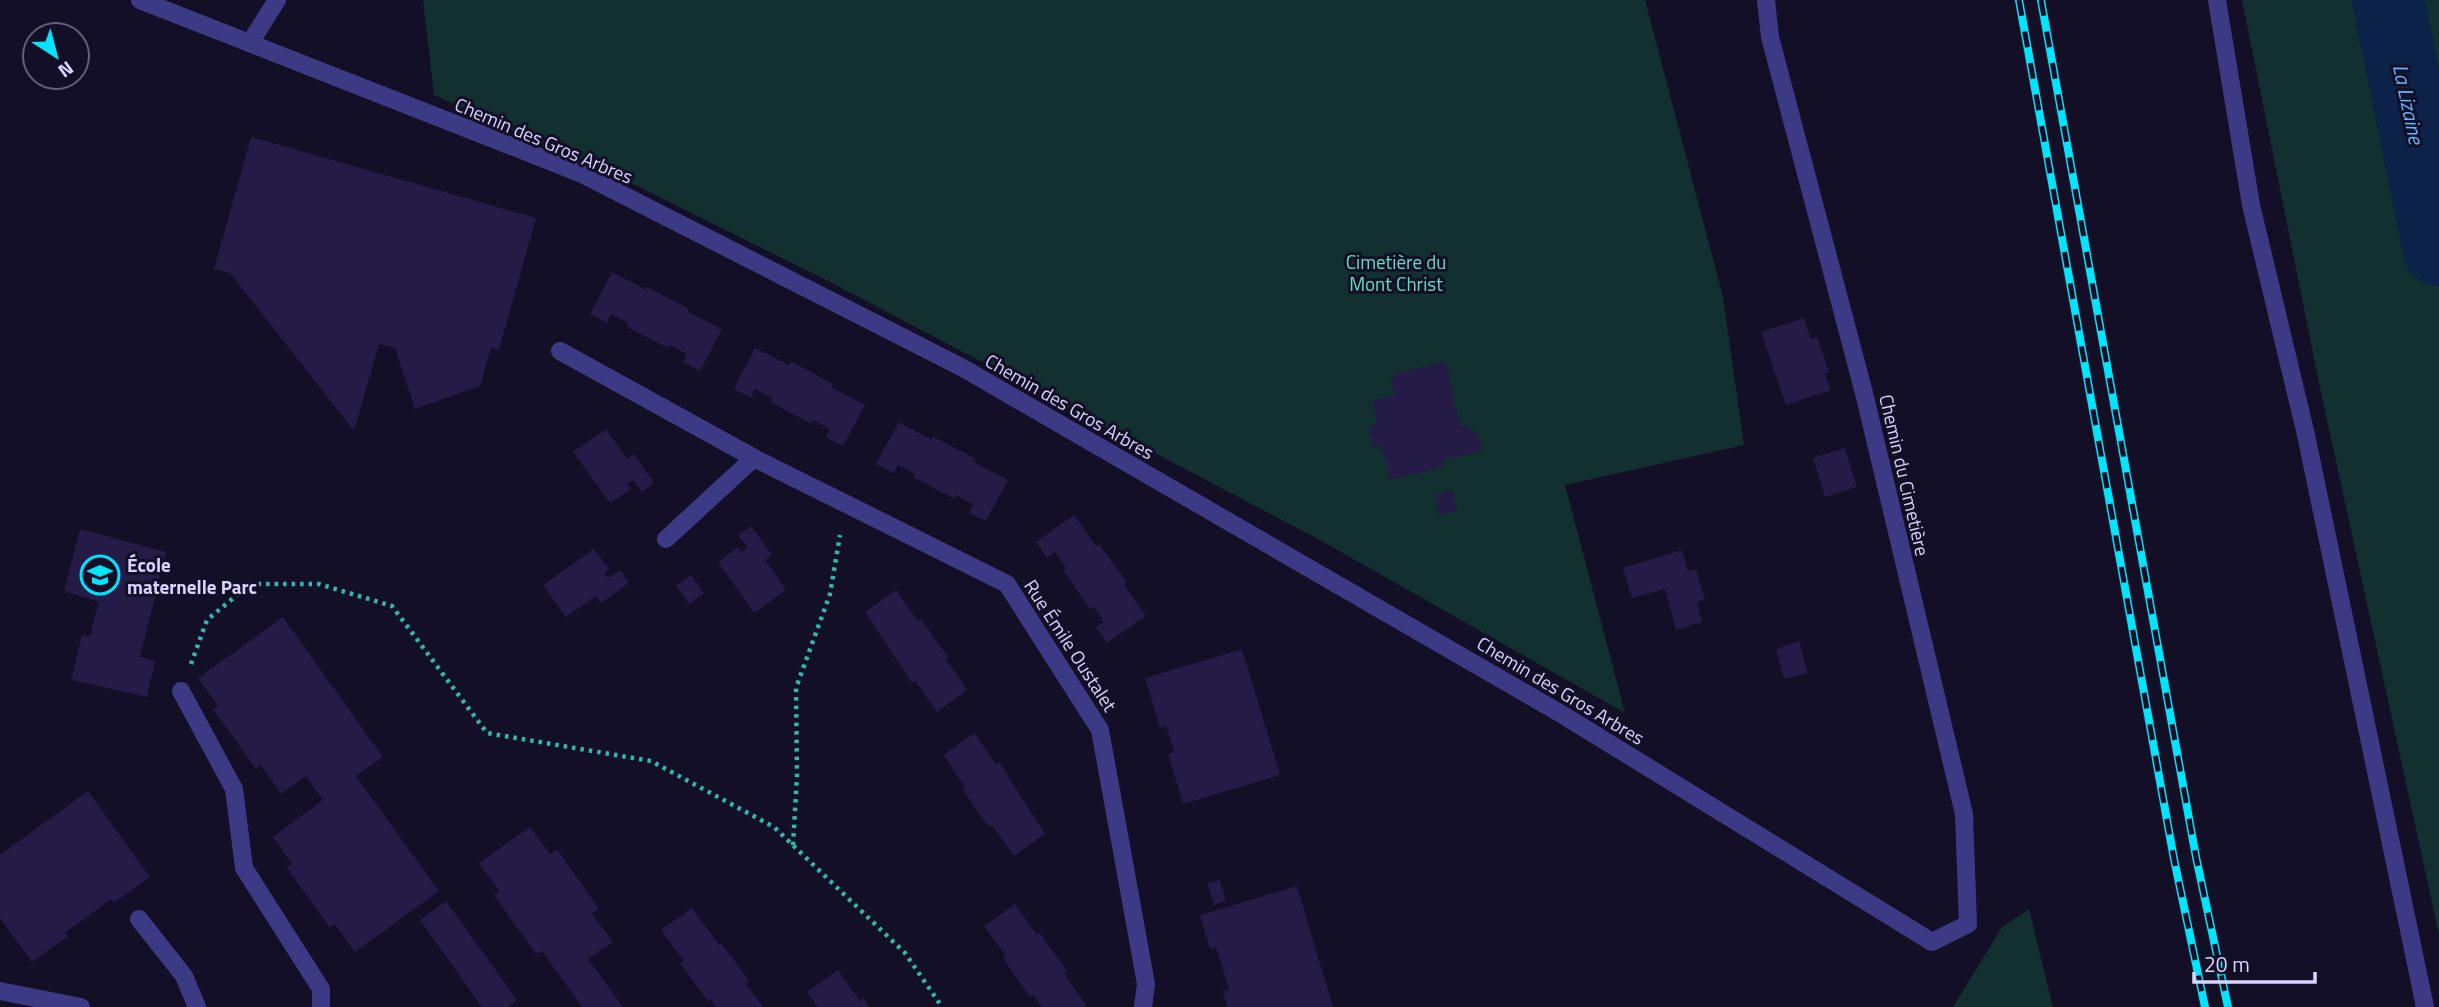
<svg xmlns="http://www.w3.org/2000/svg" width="2439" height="1007" font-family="'Titillium Web',sans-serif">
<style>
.green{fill:#12302f}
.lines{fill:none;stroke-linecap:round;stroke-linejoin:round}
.river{stroke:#0c2248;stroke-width:72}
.building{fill:#241b47}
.path{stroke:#2fb8b0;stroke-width:4.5;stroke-dasharray:3.5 5;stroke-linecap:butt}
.minor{stroke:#3d3a85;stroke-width:18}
.rail-casing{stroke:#00e5ff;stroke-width:8}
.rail{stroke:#130f26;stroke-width:5;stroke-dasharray:16;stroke-linecap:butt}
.labels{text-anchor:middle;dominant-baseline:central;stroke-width:6;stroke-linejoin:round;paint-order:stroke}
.street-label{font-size:19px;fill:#d9d4ff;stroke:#130f26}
.park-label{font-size:19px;fill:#5fe0c0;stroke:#130f26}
.poi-label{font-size:19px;font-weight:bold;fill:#d9d4ff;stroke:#130f26;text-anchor:start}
.water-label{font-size:21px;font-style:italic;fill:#62b6ff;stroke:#130f26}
</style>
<rect width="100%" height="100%" fill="#130f26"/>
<!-- green -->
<g class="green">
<path d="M423,0H1645L1723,297L1744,445L1565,485L1625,713L1318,539L830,282L609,172L434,95Z"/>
<path d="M2242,0H2439V935L2319,383Z"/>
<path d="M2029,909L2053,1007H1953L2002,927Z"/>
</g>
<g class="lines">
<!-- river -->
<path class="river" d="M2388,0L2439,250"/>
</g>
<!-- building -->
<g class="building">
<path d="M251,137L536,218L499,350L491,348L480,386L415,409L395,348L379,344L354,431L230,273L214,269Z"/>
<path d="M612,272L646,290L647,287L689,309L688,312L722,329L700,371L683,362L687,354L670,345L668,348L627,327L628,323L611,314L607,323L590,314Z"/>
<path d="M1804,318L1811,339L1817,337L1829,372L1825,374L1831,390L1786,405L1761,332Z"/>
<path d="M755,348L789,365L791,361L833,384L831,387L865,405L843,446L826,437L830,429L813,420L812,424L770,402L772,398L755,389L751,398L734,389Z"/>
<path d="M1446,362L1460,426L1464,425L1478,434L1482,451L1446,459L1442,468L1390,479L1382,446L1373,448L1368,426L1377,424L1372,400L1394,396L1391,380L1396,373Z"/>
<path d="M899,422L932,440L934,437L976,459L974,462L1008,480L986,521L969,513L973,504L956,495L955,499L913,477L915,474L898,465L894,473L876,464Z"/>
<path d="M606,429L627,459L634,454L654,483L642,492L633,480L627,484L631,489L610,503L573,452Z"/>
<path d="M1845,448L1857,487L1825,497L1813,458Z"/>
<path d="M1453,491L1457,511L1439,515L1434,495Z"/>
<path d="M1074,515L1096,546L1099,544L1127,582L1124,585L1146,616L1107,643L1096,627L1104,622L1093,606L1090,609L1063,570L1066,568L1055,552L1047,558L1036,542Z"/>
<path d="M751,526L772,555L765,560L786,590L754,613L718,562L738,547L741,552L747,547L738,536Z"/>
<path d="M80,529L166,552L140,657L155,661L147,697L71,680L82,635L90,636L99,602L64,591Z"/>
<path d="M594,549L609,569L604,573L608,578L620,570L629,583L601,603L596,596L566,617L543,585Z"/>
<path d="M1682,550L1688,571L1696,569L1705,600L1697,602L1702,622L1676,630L1665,589L1632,598L1623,568Z"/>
<path d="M691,575L704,593L689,604L676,586Z"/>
<path d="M896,590L918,621L921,619L948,657L946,659L967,690L937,712L915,681L912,683L865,612Z"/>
<path d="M283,617L383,757L356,776L439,891L355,952L335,924L330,928L287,868L292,864L273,837L323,800L306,776L281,794L261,765L256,769L213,709L218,706L198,678Z"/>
<path d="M1799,641L1808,673L1784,679L1776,649Z"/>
<path d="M1242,649L1280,775L1183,804L1168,754L1174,752L1166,726L1160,728L1145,678Z"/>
<path d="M974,733L996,764L999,762L1045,834L1014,856L992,825L989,827L975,808L962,788L965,787L943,755Z"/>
<path d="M88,791L150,877L114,903L111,899L65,933L68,936L32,962L0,918V855Z"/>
<path d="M530,827L550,854L557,849L599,909L592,914L613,942L588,959L623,1007H582L542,951L536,954L494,895L499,891L479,863Z"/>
<path d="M1220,880L1226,901L1214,905L1207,883Z"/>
<path d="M1297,886L1333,1007H1227L1223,991L1229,990L1216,947L1210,949L1200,915Z"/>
<path d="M446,901L517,1000L508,1007H482L420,920Z"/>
<path d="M1015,904L1037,935L1040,933L1067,971L1064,973L1086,1005L1083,1007H1042L1033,995L1030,997L1003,958L1006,956L984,926Z"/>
<path d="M692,908L719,945L721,943L731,956L749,981L746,984L763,1007H716L711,999L708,1001L680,963L684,961L661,930Z"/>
<path d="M838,970L860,1001L863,998L869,1007H818L807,992Z"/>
</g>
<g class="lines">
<!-- path -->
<g class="path">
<path d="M191,664L207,620L250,584H319L392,606L487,733L651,761L774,827L905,953L942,1007"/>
<path d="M793,845L797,776L796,688L830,594L840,535"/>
</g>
<!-- minor -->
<g class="minor">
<path d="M140,0L580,173L963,368L1563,715L1932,942L1968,924L1964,814L1864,393L1770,37L1766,0"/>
<path d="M2217,0L2251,205L2306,435L2425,1007"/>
<path d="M250,43L277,0"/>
<path d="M560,351L754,458L1007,584L1100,730L1146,984L1143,1007"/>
<path d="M666,539L754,458"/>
<path d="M181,691L234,789L244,868L321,989V1007"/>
<path d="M139,919L184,976L197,1007"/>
<path d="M0,991L81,1007"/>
</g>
<defs>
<g id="rail">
<path d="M2019,0L2174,859L2205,1007"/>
<path d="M2041,0L2196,857L2228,1007"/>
</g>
</defs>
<!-- rail casing -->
<use href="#rail" class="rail-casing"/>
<!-- rail -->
<use href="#rail" class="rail"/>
</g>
<!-- icons -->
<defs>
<symbol id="school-ring" viewBox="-11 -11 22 22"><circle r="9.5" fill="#130f26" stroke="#00e5ff" stroke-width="1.5"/><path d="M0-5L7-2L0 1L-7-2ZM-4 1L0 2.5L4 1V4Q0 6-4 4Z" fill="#00e5ff"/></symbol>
</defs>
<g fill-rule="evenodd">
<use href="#school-ring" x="78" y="553" width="44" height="44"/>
</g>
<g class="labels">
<!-- street labels -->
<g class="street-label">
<text transform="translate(544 140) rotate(23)">Chemin des Gros Arbres</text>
<text transform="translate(1070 406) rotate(30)">Chemin des Gros Arbres</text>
<text transform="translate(1905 475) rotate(77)">Chemin du Cimetière</text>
<text transform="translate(1071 645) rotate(57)">Rue Émile Oustalet</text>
<text transform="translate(1561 690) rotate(31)">Chemin des Gros Arbres</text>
</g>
<!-- park labels -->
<g class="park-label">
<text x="1396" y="261">Cimetière du<tspan x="1396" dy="22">Mont Christ</tspan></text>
</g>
<!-- poi labels -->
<g class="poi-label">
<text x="127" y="564">École<tspan x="127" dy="22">maternelle Parc</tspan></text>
</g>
<!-- water labels -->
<g class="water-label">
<text transform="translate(2409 104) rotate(78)">La Lizaine</text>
</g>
</g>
<!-- north arrow -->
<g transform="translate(56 56) rotate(144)"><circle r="33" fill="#130f26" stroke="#625e7d" stroke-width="2"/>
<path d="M0-5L12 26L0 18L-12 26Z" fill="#00e5ff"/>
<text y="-10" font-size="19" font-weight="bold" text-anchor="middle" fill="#d9d4ff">N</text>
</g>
<!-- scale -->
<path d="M2194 972v10h121v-10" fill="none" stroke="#d9d4ff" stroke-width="3.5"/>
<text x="2204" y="972" font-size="21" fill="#d9d4ff" stroke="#130f26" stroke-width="5" paint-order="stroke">20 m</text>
</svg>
